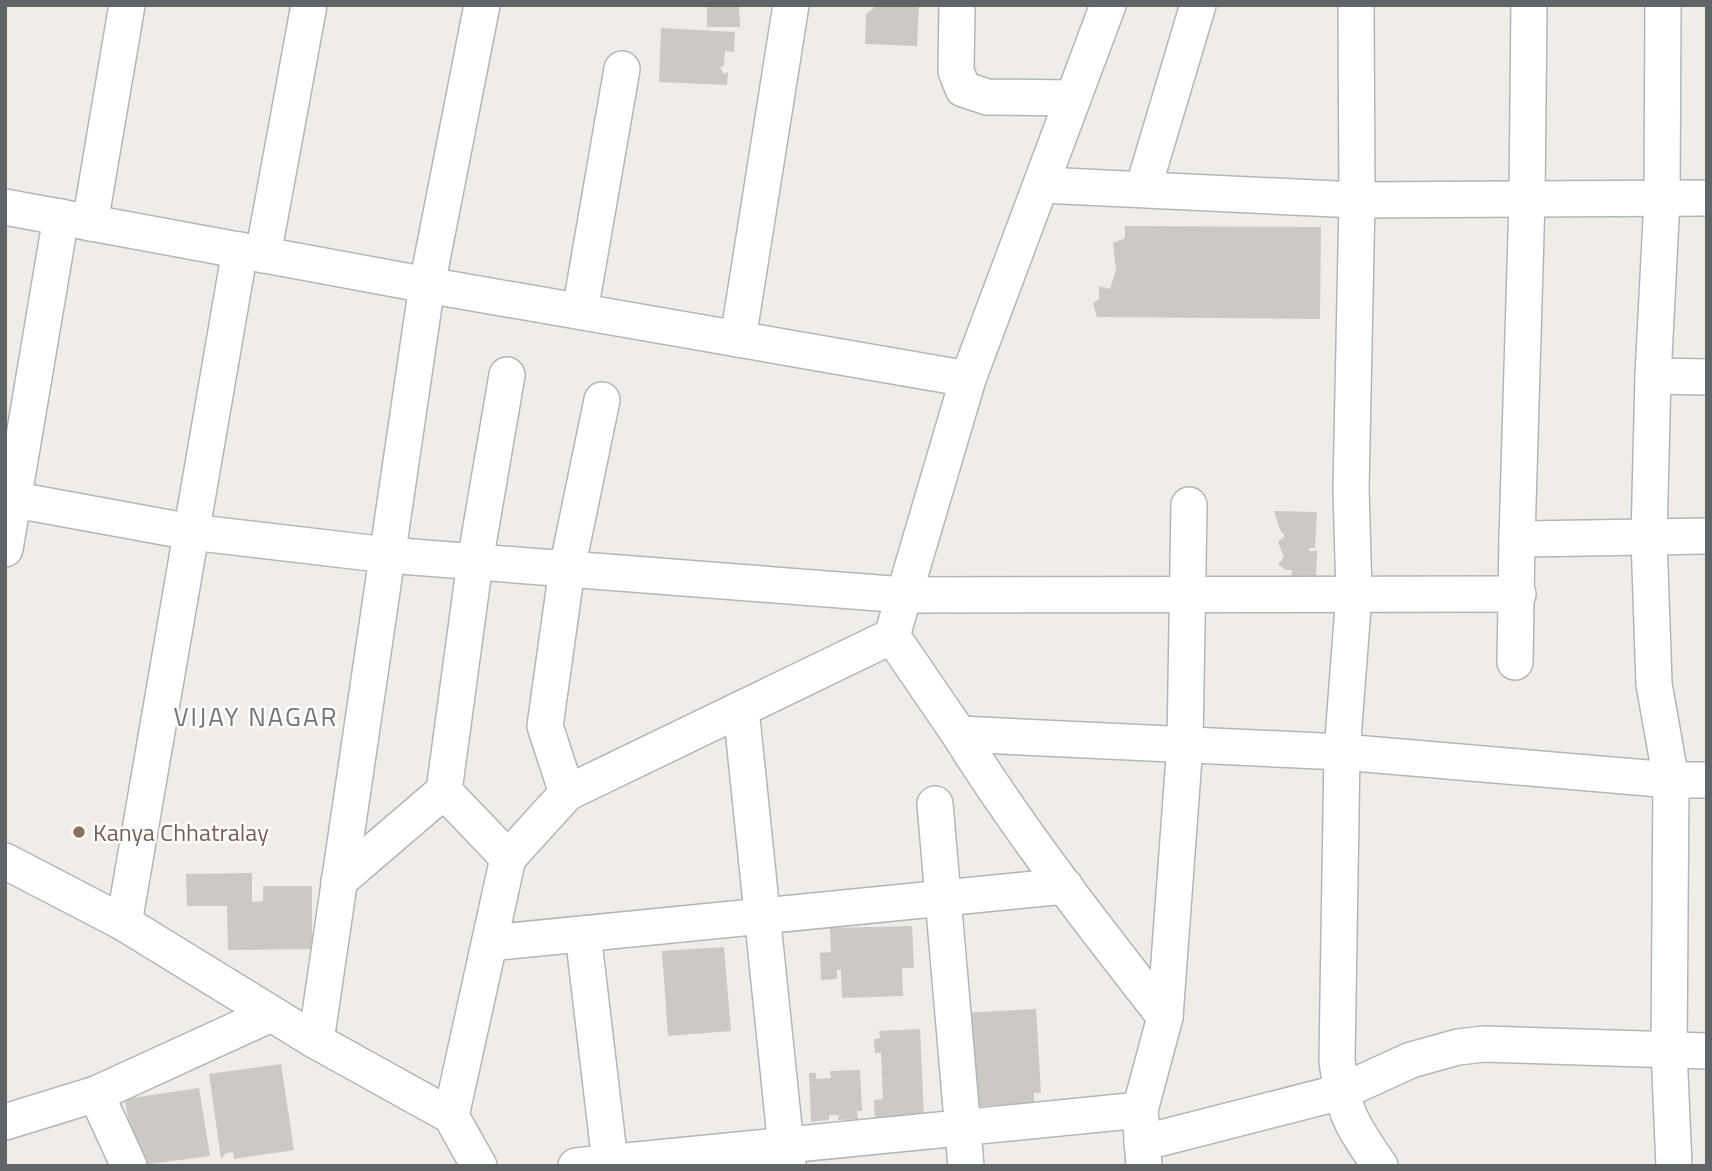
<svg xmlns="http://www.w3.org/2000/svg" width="1712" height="1171" font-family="'Titillium Web',sans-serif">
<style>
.building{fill:#ccc8c4}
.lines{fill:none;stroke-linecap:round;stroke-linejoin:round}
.minor-casing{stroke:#b3b6b9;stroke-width:38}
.minor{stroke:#fff;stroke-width:35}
.education-dot{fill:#8d6e63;stroke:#fff;stroke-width:2.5}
.labels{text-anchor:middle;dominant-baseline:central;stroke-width:5;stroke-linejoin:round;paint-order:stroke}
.education-label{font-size:24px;fill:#785e54;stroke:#fff;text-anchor:start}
.neighbourhood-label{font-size:26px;letter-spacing:2px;fill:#707679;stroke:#fff}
</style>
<rect width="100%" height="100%" fill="#f0ede8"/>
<!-- building -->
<g class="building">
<path d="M707,5H739L740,27H707Z"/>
<path d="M874,5H919L917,46L865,44L866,14L874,8Z"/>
<path d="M661,28L735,32L734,52L725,51L724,65L720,68L724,74L728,72L727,85L659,82Z"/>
<path d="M1125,226L1321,227L1320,319L1097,317L1093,303L1099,299V286L1110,289L1116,270L1113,243L1125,238Z"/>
<path d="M1274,511L1317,512L1315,548H1309V551H1317L1316,580L1291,579L1292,570H1286L1278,564L1284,557L1278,542L1285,536L1280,530Z"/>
<path d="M252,873V902L263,901V886H312V949L228,950L227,906H187L186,874Z"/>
<path d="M912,926L914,968H902L903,996L842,998L841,970H837V979L821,980L820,953L831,952L830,928Z"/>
<path d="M724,947L731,1031L668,1036L662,951Z"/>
<path d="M1036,1009L1041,1093H1034V1103L966,1107L960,1013Z"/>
<path d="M920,1029L924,1117L875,1120L874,1100L883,1099L881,1053H875L874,1039L880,1038L879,1031Z"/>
<path d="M281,1064L294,1150L234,1159L233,1152L226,1153L221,1159L209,1074Z"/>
<path d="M860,1070L862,1111H857L858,1119L838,1120L839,1115H829V1120L811,1122L809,1073H816V1079L831,1078L830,1071Z"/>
<path d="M199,1088L210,1156L135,1166L125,1099Z"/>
</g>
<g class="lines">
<defs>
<g id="minor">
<path d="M957,5L956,71L963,89L987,97L1072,98"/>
<path d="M1356,5L1357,200L1351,489L1354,594L1342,752L1337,1060C1343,1112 1351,1124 1380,1166"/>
<path d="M1663,5L1662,199L1653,376L1649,538L1654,684L1671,780L1669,1050L1674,1166"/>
<path d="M1042,185L1357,200L1707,198"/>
<path d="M1143,189L1198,5"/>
<path d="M5,207L427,285L968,379"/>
<path d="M90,223L127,5"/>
<path d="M263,255L309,5"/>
<path d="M580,311L622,69"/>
<path d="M738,339L791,5"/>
<path d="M507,375L475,562L444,791L508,858"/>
<path d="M1653,376L1707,377"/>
<path d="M5,498L191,532L387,555L904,595L1518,594"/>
<path d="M1517,539L1707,536"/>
<path d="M5,549L61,217"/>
<path d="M892,636L959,734L1342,752L1671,780H1707"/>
<path d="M1515,662L1517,539L1527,199L1529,5"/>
<path d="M741,709L788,1166"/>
<path d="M959,734C1021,833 1093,925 1165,1017"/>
<path d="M567,793L545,726L567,569L602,400"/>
<path d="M935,804L966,1166"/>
<path d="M5,861L124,923L316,1041L451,1116L479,1166"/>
<path d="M339,881L444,791"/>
<path d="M124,923L240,250"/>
<path d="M583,934L610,1162"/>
<path d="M490,943L1065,886"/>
<path d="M316,1041L427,285L482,5"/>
<path d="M96,1094L129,1166"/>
<path d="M451,1116L508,858L567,793L892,636L968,379L1108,5"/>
<path d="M5,1122L96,1094L271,1014"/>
<path d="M1142,1143L1341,1092L1411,1060L1458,1047L1484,1044L1707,1051"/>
<path d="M576,1166L1140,1110"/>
<path d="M1144,1166L1140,1110L1165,1017L1185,744L1189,505"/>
</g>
</defs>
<!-- minor casing -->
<use href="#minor" class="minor-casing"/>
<!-- minor -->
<use href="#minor" class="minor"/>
</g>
<!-- markers -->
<circle class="education-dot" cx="79" cy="832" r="7"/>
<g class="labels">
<!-- education labels -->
<g class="education-label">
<text x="93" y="832">Kanya Chhatralay</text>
</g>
<!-- neighbourhood labels -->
<g class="neighbourhood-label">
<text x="256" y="716">VIJAY NAGAR</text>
</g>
</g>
<!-- border -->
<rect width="1712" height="1171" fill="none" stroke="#5f6467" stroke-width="14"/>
</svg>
